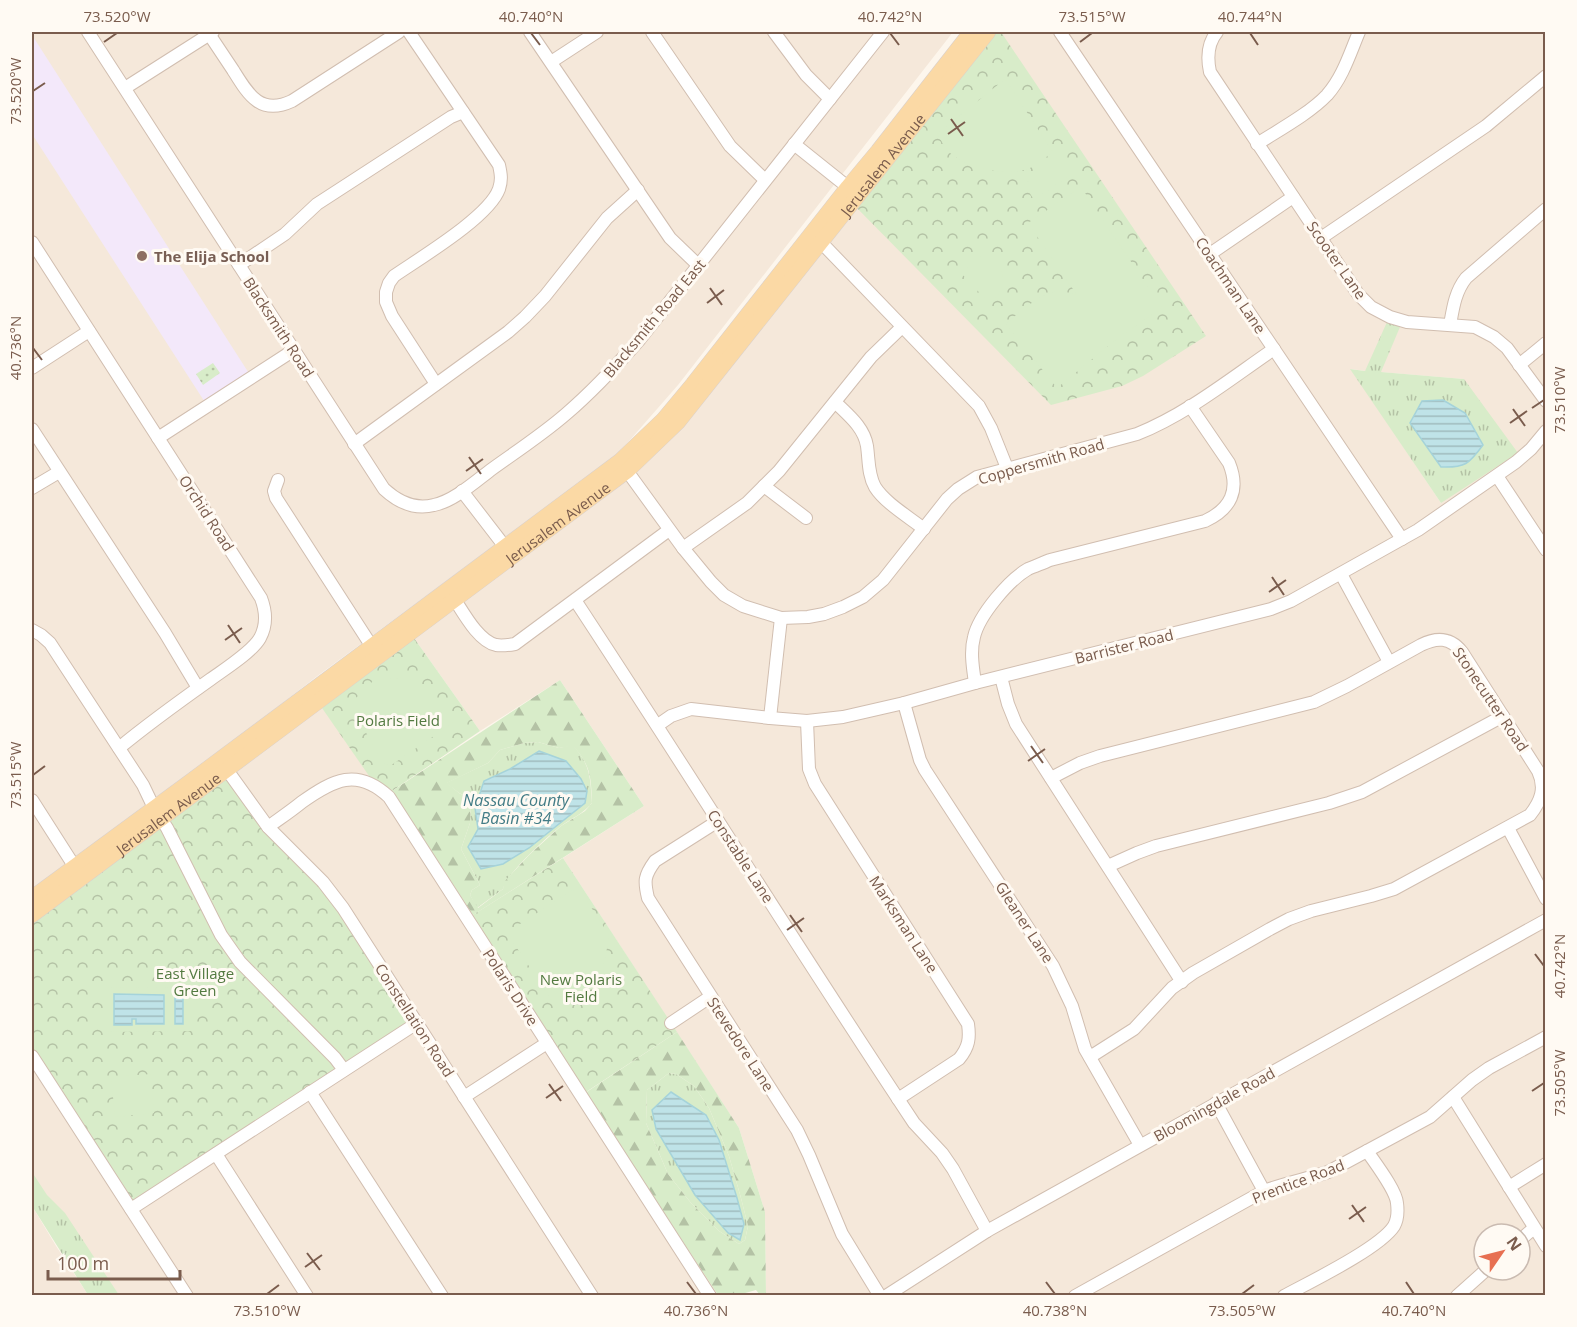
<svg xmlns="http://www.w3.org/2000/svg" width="1577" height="1327" font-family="'Open Sans',sans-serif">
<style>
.residential{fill:#f5e8da;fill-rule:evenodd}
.education{fill:#f3e8fa}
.grass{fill:url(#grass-tufts)}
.forest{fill:url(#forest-firs);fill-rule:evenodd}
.park{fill:url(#park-crowns)}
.garden{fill:url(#garden-dots)}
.pitch{fill:#d8ecc9}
.water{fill:url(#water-rules);stroke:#a5d3da;stroke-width:1.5}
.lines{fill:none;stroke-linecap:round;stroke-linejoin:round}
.minor-casing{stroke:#d1beb0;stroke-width:14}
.major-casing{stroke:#dad1cd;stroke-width:16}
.minor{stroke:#fff;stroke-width:12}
.major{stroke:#fbd9a5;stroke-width:15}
.ticks{fill:none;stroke:#7a5c4d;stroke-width:2}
.education-dot{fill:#8d6e63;stroke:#fffaf3;stroke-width:2}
.labels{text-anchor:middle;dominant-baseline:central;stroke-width:6;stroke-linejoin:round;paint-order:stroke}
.street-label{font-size:15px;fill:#7a5c4d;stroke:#fffaf3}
.education-label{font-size:15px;font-weight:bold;fill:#785e54;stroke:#fffaf3;text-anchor:start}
.park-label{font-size:15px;fill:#537a41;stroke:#fffaf3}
.water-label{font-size:16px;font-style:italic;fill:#437c86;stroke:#fffaf3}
.neatline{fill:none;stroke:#7a5c4d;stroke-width:2}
.ticks-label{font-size:15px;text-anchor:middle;fill:#7a5c4d}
</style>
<defs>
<pattern id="grass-tufts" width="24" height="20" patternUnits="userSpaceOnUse" patternTransform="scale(1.5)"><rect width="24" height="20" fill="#d8ecc9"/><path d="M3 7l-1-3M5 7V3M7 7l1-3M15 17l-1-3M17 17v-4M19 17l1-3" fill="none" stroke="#b4c2a5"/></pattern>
<pattern id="forest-firs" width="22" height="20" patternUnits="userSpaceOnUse" patternTransform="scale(1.5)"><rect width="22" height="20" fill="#d8ecc9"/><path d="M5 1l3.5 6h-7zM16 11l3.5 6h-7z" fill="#b4c2a5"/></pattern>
<pattern id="park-crowns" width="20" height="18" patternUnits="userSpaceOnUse" patternTransform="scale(1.5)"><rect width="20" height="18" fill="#d8ecc9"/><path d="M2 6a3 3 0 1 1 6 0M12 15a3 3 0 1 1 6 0" fill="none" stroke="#b4c2a5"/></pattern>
<pattern id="garden-dots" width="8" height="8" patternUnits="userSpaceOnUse" patternTransform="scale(1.5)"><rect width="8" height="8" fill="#d8ecc9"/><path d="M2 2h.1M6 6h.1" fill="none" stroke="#b4c2a5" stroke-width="1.8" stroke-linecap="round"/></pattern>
<pattern id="water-rules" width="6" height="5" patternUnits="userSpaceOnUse" patternTransform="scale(1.5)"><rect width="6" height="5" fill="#bfe3e8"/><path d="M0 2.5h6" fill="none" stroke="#a0bbbe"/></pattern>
</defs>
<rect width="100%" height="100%" fill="#fdf6ec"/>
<!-- residential -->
<g class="residential">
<path d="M32,32H953L678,385L616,456L316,677L32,898Z"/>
<path d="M985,32H1545V1295H766L765,1212L739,1128L563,858L644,806L560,680L480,731L409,631L630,467ZM1400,326L1380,372L1464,379L1441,503L1351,369L1365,371ZM1484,1234H1520V1270H1484Z"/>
<path d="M320,695L392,791L473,915L585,1093L718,1295H107L32,1180V916Z"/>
<path d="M32,1206L56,1246L88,1295H32Z"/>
</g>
<!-- education -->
<path class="education" d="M32,35L252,378L208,407L32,134Z"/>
<!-- grass -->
<g class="grass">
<path d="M1387,322L1400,327L1381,372L1464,379L1518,453L1441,503L1350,369L1365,371Z"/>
<path d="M538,742L559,748L573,745C591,766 590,777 592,803C583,814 572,818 561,826C548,836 506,874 503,889L477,908L470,895L472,890L480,885L461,849L470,823L471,799L459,793L446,783L488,763L500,750L524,743Z"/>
<path d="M669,1073L676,1074L694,1086L709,1108L729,1156L741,1198L748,1226L745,1240L739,1244L719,1231L691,1203L668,1174L646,1123L647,1090Z"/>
<path d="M32,1172L47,1195L65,1213L119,1295H88L32,1206Z"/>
</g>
<!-- forest -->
<g class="forest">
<path d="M560,680L644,806L473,915L392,791ZM538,742L559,748L573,746C591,765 591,778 592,803L585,811L561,826L529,855L504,882L503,889L478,908L470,895L472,890L480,885L461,849L470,823L471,799L459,793L447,783L488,763L500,750L524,743Z"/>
<path d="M677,1032L739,1128L765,1212L766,1295H760L756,1290L738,1295H718L585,1093ZM669,1073L676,1074L694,1086L709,1108L729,1156L741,1198L748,1226L745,1240L739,1244L719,1231L691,1203L668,1174L646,1123L647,1090Z"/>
</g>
<!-- park -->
<g class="park">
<path d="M985,32H1001L1206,336L1143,376L1122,386L1051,405L850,201Z"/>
<path d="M414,638L480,731L386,795L376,786L322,708Z"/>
<path d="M223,766L323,883L416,1025L131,1209L32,1056V907Z"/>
<path d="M563,858L677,1032L583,1094L468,918Z"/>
</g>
<!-- garden -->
<path class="garden" d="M213,363L220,373L203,385L196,374Z"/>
<!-- pitch -->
<g class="pitch">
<path d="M1005,79L1053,152C1046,157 1038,164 1030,168C1008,178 968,168 950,153C945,148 941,140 937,134Z"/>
<path d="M1059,160L1070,175L1034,200L1024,184Z"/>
<path d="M1081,187L1162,308L1119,337L1057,388L1006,324C1017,314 1039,295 1053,292C1061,291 1069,293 1077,295L1028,223Z"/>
<path d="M987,251C1005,271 1011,283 990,304L961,273Z"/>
<path d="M407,677L437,698L453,723L390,766L383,763L350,704L373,681Z"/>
<path d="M578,887L609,935C603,982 594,984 558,1010L509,936L512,929Z"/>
<path d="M197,987V1031L107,1032V988Z"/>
<path d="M151,1074L154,1113L115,1117L111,1077Z"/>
</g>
<!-- water -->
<g class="water">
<path d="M1443,400L1465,413L1483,445C1469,464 1465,468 1441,467L1410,423L1422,401Z"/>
<path d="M539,751L566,761L581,779L587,791L585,803L529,848L503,864L481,869L468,847L478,829L475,808L484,781L510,769Z"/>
<path d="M114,994L164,995V1024H136V1019H132V1025H114Z"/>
<rect x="175" y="995" width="8" height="29"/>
<path d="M671,1092L706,1115L719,1140L737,1198L744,1224L740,1240L728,1233L695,1195L656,1129L652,1110Z"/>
</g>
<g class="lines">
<defs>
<g id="minor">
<path d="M88,32L384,489C398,502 415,510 434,505C454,501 476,481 492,469C517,451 543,434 566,414C593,391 617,365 640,339L883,32"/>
<path d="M409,32L499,165C501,174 502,180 499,189C489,217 420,258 394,276L389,283L386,292V302L392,316L436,384"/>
<path d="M530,32L670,238L698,265"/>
<path d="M652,32L730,146L765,180"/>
<path d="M774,32L806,75L830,99"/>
<path d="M1060,32L1402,539"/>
<path d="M1217,32C1207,44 1207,58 1210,72L1358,294L1371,307L1390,317L1407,322L1475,327L1494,337L1507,348L1546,401"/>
<path d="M209,34C217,46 225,58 233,70C248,94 260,116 292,101L399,32"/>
<path d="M551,62L597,32"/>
<path d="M125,88L213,32"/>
<path d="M794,144L854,192"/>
<path d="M1257,144C1279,130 1310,113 1327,95C1343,77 1350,53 1359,32"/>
<path d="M815,236L979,406L991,428L1007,468"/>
<path d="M1321,238L1486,126L1546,76"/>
<path d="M32,242L261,598C266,611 267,625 260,638C252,652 225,669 211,679C180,701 148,724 119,748"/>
<path d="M1210,254L1293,197"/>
<path d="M239,265L285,234L317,204L451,117L463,112"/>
<path d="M1450,325C1453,308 1455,292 1466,278L1546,209"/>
<path d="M1519,365L1546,343"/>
<path d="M32,368L89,331"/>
<path d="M835,402C848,415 864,427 867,446C869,460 868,475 875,487C885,503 909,517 924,529"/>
<path d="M32,429L165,633L198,688"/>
<path d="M158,438L294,350"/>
<path d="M354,444L508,332L525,317L545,296L607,218L638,190"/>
<path d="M622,464L683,548L711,582L724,595L743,606L781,618L808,617L824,614L843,607L863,597L883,580L947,499L958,489L977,477L1137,434C1187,414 1230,379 1274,349"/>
<path d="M1497,476L1546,550"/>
<path d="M278,480L274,491L276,498L376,653"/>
<path d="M764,486L806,518"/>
<path d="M32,488L59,472"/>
<path d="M462,491L509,552"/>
<path d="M683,548L747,503L779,471L871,357L902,327"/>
<path d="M1341,574L1389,662"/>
<path d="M451,594C461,608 477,641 496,645C502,646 509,645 515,644L669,530"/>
<path d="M575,600C689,773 799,950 914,1123L942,1153L953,1169L987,1231"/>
<path d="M32,630L41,635L50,643L143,785L154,808L167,828L221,935L240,962L335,1058L344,1070"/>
<path d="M1001,677L1008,704L1016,724L1182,982"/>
<path d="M975,683C973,668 970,652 974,637C979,615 1009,580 1028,569C1035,566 1043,563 1050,560L1205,521C1231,509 1240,490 1229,463L1190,406"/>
<path d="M904,703L920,760L925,770L1053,966L1072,1006L1085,1049L1140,1145"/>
<path d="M770,718L781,618"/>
<path d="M807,721L809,769L815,784L968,1024C970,1038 969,1047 959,1059L898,1099"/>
<path d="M658,725L671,716L691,709L770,718L807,721L843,717L904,703L975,683L1271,609L1291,601L1418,530L1516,462L1531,449L1546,431"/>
<path d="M222,763L268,827L323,882L343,908L592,1296"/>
<path d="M1051,778L1080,763L1100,756L1314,702L1347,686L1421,645C1437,637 1450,637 1462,652L1538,771C1546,788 1541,801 1530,815L1394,889L1371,896L1311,911L1289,919L1270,929L1193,973L1172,988L1134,1029L1090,1057"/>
<path d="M32,800L78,872"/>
<path d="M718,821L655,861C644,876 644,881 648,898L797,1130L809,1155L842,1234L880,1296"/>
<path d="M268,827C279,819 291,811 302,802C333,780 357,767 389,797L710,1296"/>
<path d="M1508,828L1546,899"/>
<path d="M1108,866L1137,853L1156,846L1329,803L1362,792L1503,716"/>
<path d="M671,1023L710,997"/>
<path d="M32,1056L187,1296"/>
<path d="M310,1092L442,1296"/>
<path d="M464,1097L547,1043"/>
<path d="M1453,1097L1546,1246"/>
<path d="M1216,1103L1264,1191"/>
<path d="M216,1154L307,1296"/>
<path d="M1509,1187L1546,1164"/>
<path d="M131,1209L417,1023"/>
<path d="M1520,1240L1534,1228"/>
<path d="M886,1296L987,1231L1546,920"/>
<path d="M1075,1296L1264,1191C1285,1183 1307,1179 1328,1172L1430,1117L1472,1080L1489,1068L1546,1037"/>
<path d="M1284,1296C1310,1282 1380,1248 1394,1226C1398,1219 1398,1211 1397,1203C1396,1190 1375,1163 1367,1151"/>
<path d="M1457,1296L1486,1270"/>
</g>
<g id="major">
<path d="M32,898L191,781L620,461L663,420L693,384L848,187L878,151L971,32"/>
<path id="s1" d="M32,915L627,471L678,422L988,32"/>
</g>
</defs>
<!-- minor casing -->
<use href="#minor" class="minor-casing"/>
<!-- major casing -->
<use href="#major" class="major-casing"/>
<!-- minor -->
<use href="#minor" class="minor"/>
<!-- major -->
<use href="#major" class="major"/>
</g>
<!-- ticks -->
<path class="ticks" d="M531,33L540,45M890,33L899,45M1250,33L1258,45M104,42L117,33M1080,42L1092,33M33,91L45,83M951,119L963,136M948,134L965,122M710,288L722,305M707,303L724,290M33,348L42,360M1532,408L1544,400M1513,409L1525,426M1510,423L1527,411M469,457L481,474M466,471L483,459M1272,577L1284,595M1269,592L1286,580M228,625L240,643M225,640L242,628M1031,746L1043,763M1028,761L1045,749M33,775L45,766M790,915L802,932M787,930L804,918M1535,954L1544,966M549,1084L561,1101M1532,1091L1544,1083M546,1098L563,1086M1352,1205L1364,1222M1349,1219L1366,1207M307,1253L320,1270M305,1267L322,1255M687,1282L696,1294M1046,1282L1055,1294M1406,1282L1414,1294M267,1294L279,1285M1242,1294L1254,1285"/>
<!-- markers -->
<circle class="education-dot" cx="142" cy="256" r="6"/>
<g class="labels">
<!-- street labels -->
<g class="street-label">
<text stroke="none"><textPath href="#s1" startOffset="1142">Jerusalem Avenue</textPath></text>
<text transform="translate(1337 260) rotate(55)">Scooter Lane</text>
<text transform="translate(1231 285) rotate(56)">Coachman Lane</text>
<text transform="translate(654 318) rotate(-50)">Blacksmith Road East</text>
<text transform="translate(279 327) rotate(57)">Blacksmith Road</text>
<text transform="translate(1041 461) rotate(-16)">Coppersmith Road</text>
<text transform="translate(207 513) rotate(57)">Orchid Road</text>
<text stroke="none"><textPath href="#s1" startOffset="656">Jerusalem Avenue</textPath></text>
<text transform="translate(1124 646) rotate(-14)">Barrister Road</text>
<text transform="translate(1491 699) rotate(56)">Stonecutter Road</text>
<text stroke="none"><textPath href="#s1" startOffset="170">Jerusalem Avenue</textPath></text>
<text transform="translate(741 856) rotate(57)">Constable Lane</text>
<text transform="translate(1025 922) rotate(57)">Gleaner Lane</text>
<text transform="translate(904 924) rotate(57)">Marksman Lane</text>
<text transform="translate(511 987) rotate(57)">Polaris Drive</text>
<text transform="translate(415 1020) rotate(57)">Constellation Road</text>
<text transform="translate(741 1044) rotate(57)">Stevedore Lane</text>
<text transform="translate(1214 1104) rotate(-29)">Bloomingdale Road</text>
<text transform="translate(1298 1181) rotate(-21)">Prentice Road</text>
</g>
<!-- education labels -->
<g class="education-label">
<text x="154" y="256">The Elija School</text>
</g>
<!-- park labels -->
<g class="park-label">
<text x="398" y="720">Polaris Field</text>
<text x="195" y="973">East Village<tspan x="195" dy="17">Green</tspan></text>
<text x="581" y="979">New Polaris<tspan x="581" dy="17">Field</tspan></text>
</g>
<!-- water labels -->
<g class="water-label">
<text x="516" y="800">Nassau County<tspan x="516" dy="18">Basin #34</tspan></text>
</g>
</g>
<!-- border -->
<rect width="1577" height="1327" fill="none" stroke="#fffaf3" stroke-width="66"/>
<!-- north arrow -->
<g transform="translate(1502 1252) rotate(55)"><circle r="28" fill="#fffaf3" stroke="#cabbb1" stroke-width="1.5"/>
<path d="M0-4.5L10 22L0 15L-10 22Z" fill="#e76f51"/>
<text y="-9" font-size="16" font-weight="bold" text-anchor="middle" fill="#7a5c4d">N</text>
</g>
<!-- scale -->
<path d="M48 1270v9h132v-9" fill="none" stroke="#7a5c4d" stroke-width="3"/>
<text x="57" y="1270" font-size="18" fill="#7a5c4d" stroke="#fffaf3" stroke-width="4.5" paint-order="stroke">100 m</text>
<rect x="33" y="33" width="1511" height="1261" class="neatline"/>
<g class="ticks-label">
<text x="117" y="22">73.520°W</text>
<text x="531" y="22">40.740°N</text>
<text x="890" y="22">40.742°N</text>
<text x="1092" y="22">73.515°W</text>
<text x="1250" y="22">40.744°N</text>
<text transform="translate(16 91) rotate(-90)" y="5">73.520°W</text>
<text transform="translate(16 348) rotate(-90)" y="5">40.736°N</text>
<text transform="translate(1560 400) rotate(-90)" y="5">73.510°W</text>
<text transform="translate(16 775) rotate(-90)" y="5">73.515°W</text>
<text transform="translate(1560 966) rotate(-90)" y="5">40.742°N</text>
<text transform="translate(1560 1083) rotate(-90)" y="5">73.505°W</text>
<text x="267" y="1316">73.510°W</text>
<text x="696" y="1316">40.736°N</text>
<text x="1055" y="1316">40.738°N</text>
<text x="1242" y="1316">73.505°W</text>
<text x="1414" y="1316">40.740°N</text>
</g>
</svg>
